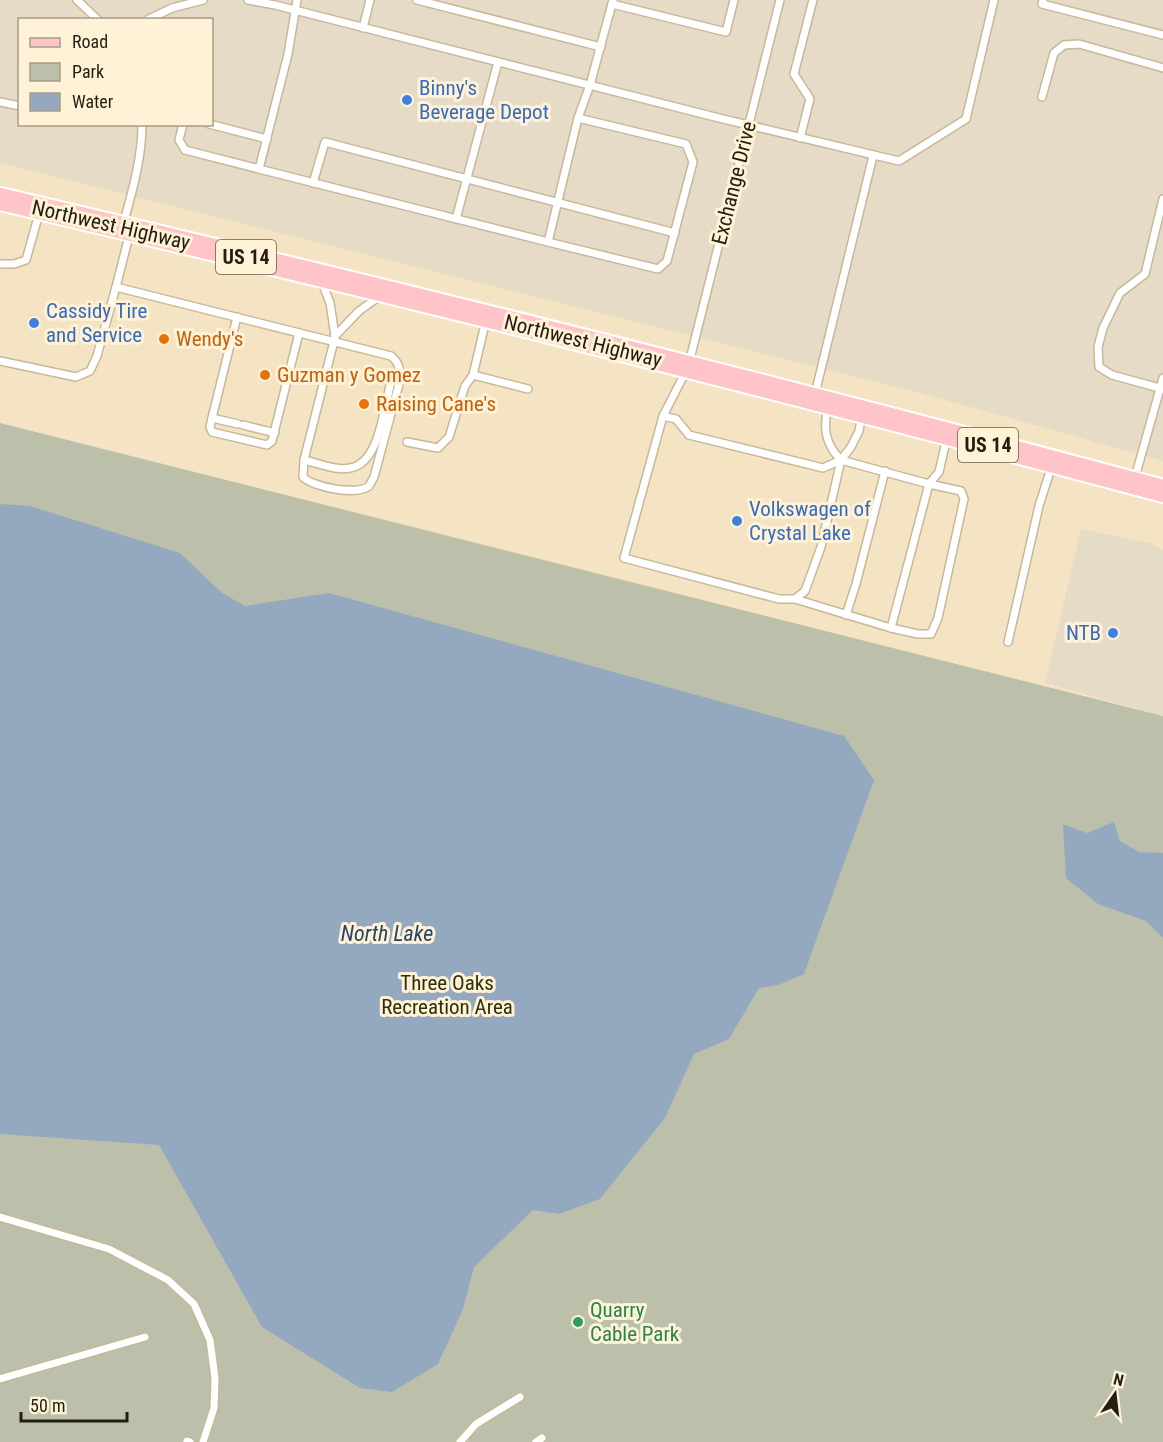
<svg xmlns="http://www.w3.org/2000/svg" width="1163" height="1442" font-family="'Roboto Condensed',sans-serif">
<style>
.commercial{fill:#e5dbc6;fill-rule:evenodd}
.green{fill:#bcc0aa}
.water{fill:#94a8c0}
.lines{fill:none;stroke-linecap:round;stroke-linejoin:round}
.lane-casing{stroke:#c7b897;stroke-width:10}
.primary-casing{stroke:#fff;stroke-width:26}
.lane{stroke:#fff;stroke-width:7}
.primary{stroke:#ffc4c8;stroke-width:22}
.shop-dot{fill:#3f7fe0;stroke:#fff2d7;stroke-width:2}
.food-dot{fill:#e8710a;stroke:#fff2d7;stroke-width:2}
.leisure-dot{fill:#2e9e5b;stroke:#fff2d7;stroke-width:2}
.labels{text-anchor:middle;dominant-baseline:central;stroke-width:6;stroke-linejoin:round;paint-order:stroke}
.shield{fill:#fff2d7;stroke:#655e4c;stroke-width:1.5}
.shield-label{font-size:20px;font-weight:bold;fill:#231e11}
.shop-label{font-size:21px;fill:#366cbe;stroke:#fff2d7;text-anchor:start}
.street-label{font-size:21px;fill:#231e11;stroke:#fff2d7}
.food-label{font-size:21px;fill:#c56008;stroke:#fff2d7;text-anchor:start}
.park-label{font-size:21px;fill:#2d310a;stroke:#fff2d7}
.leisure-label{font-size:21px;fill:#27864d;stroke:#fff2d7;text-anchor:start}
.water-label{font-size:22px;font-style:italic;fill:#264569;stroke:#fff2d7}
</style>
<rect width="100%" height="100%" fill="#f4e4c3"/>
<!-- commercial -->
<g class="commercial">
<path d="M0,0H1163V461L924,394L0,163ZM20,20H212V124H20Z"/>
<path d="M1081,529L1150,543L1163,550V716L1045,683Z"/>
</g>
<!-- green -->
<path class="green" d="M0,423L1163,716V1442H0Z"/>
<!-- water -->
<g class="water">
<path d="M0,504L30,506L180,553L222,593L245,606L329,593L844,736L874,780L804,974L778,985L759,988L729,1039L694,1054L665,1118L600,1199L559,1214L533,1210L474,1267L463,1309L438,1364L392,1392L360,1388L262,1327L159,1145L0,1134Z"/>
<path d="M1114,822L1120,841L1139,852L1163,853V938L1146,921L1098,904L1066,878L1063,824L1087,833Z"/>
</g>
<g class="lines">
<defs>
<g id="lane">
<path d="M77,0L98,20"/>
<path d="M248,0L275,5L719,118L899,161L966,119L994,0"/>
<path d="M297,0L288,54L259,169L548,242"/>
<path d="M417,0L601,47"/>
<path d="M780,0L688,367L663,416L624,558L779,599H795L805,591L821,547L841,460L851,447L859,431L862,414"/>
<path d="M1043,0L1042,4L1163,35"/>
<path d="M612,4L726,32L734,0"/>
<path d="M147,20L172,8L203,0"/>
<path d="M363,28L370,0"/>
<path d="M1042,97L1054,53L1064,45L1079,44L1163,68"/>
<path d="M0,102L20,106"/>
<path d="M578,118L686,144L693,162L667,261L658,269L548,242L578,118L590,85L613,0"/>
<path d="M183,124L179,140L185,150L259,169"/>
<path d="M209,124L267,139"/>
<path d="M800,138L810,99L794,74L813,0"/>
<path d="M313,183L325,142L675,233"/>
<path d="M1163,199L1145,274L1120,293L1103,328L1098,347L1099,367L1112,375L1163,389"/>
<path d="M456,219L498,62"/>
<path d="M123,225C132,192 142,159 142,124"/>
<path d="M130,232L116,287C208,310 299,333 391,356C401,364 400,372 399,384L374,477C372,480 371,483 369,486C357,496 312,487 303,477L304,460L334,341L335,336L330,303L321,280"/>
<path d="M0,264H14L26,260L40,210"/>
<path d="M237,317L212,418L210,427L212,432L267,445L272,441L299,333"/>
<path d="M335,336L359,311L380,296"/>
<path d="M0,361L76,377L90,371L97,356L116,287"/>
<path d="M473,375L528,389"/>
<path d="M815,394L873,156"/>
<path d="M829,406C822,427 825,444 841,460L929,484L891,628"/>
<path d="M663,416L676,419L689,435L823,468L841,460"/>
<path d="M212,418L238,424"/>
<path d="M243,425L275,433"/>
<path d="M407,442L438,448L449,437L465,386L473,375L486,320"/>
<path d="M304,460C318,463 336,471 350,468C382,463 384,400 393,375L400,370"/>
<path d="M1134,481L1163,378"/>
<path d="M795,599L891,628L918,634H931L938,618L964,499L961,491L929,484L939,472L947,437"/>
<path d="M846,615L856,584L885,471"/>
<path d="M1008,642L1039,506L1052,465"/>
<path d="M0,1217L109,1249L168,1280L194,1304L210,1340L215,1378L214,1408L203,1442"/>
<path d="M0,1379L145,1337"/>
<path d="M187,1441L190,1442"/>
<path d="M460,1442L476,1424L520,1397"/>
<path d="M536,1442L542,1438"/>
</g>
<path id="primary" d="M0,199C389,290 777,387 1163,491"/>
</defs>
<!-- lane casing -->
<use href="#lane" class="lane-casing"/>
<!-- primary casing -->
<use href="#primary" class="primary-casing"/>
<!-- lane -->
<use href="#lane" class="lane"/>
<!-- primary -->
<use href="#primary" class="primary"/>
</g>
<!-- markers -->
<g class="shop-dot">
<circle cx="407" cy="100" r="6"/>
<circle cx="34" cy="323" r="6"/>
<circle cx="737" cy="521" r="6"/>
<circle cx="1113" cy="633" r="6"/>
</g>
<g class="food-dot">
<circle cx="164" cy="339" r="6"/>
<circle cx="265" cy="375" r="6"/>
<circle cx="364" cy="404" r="6"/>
</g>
<circle class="leisure-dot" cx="578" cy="1322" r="6"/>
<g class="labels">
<!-- shield labels -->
<g class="shield">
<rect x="216" y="240" width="60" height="34" rx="4.5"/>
<rect x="958" y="428" width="60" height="34" rx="4.5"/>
</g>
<g class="shield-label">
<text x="246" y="257">US 14</text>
<text x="988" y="445">US 14</text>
</g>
<!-- shop labels -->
<g class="shop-label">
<text x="419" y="88">Binny's<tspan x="419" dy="24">Beverage Depot</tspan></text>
<text x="46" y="311">Cassidy Tire<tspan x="46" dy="24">and Service</tspan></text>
<text x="749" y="509">Volkswagen of<tspan x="749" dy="24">Crystal Lake</tspan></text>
<text x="1101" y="633" text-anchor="end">NTB</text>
</g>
<!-- street labels -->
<g class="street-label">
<text transform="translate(734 183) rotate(-76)">Exchange Drive</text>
<text transform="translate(111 225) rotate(13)">Northwest Highway</text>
<text transform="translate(583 341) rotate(14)">Northwest Highway</text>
</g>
<!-- food labels -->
<g class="food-label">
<text x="176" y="339">Wendy's</text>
<text x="277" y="375">Guzman y Gomez</text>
<text x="376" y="404">Raising Cane's</text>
</g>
<!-- park labels -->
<g class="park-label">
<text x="447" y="983">Three Oaks<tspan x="447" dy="24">Recreation Area</tspan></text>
</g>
<!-- leisure labels -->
<g class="leisure-label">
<text x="590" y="1310">Quarry<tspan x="590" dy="24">Cable Park</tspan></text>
</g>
<!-- water labels -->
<g class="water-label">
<text x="387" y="933">North Lake</text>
</g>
</g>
<!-- legend -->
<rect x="18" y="18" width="195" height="108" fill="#fff2d7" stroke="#a79d88" stroke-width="1.5"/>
<rect x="30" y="38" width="30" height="9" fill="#ffc4c8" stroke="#a79d88" stroke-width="1.5"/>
<text x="72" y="48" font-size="18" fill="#231e11">Road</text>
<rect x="30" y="63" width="30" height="18" fill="#bcc0aa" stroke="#a79d88" stroke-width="1.5"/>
<text x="72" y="78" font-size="18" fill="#231e11">Park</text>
<rect x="30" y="93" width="30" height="18" fill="#94a8c0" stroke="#a79d88" stroke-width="1.5"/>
<text x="72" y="108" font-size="18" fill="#231e11">Water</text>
<!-- north arrow -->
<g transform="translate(1115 1394) rotate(14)" stroke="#fff2d7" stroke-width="4.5" paint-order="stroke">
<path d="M0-4.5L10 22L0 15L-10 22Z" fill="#231e11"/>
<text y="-9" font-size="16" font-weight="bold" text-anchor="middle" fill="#231e11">N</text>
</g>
<!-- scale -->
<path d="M21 1412v9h106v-9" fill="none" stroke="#231e11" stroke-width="3"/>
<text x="30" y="1412" font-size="18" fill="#231e11" stroke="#fff2d7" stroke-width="4.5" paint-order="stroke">50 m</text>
</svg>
